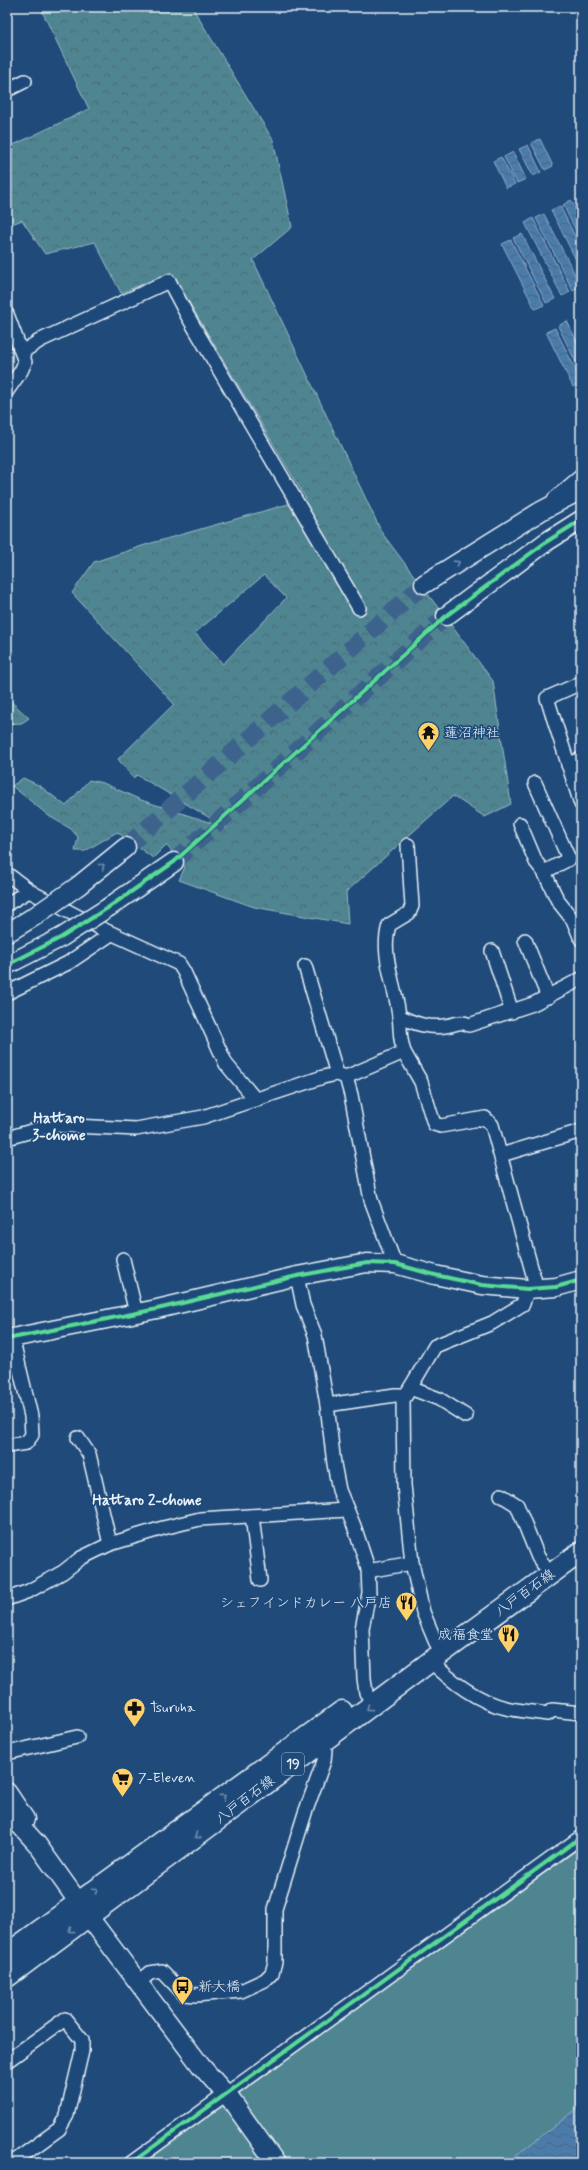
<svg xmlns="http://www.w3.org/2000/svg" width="588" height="2170" font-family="Mynerve,'Klee One',sans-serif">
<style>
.grass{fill:#4f8491;stroke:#9cbac4}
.forest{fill:url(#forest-crowns);stroke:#9cbac4;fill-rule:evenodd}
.water{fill:url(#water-waves);stroke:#8aaac9}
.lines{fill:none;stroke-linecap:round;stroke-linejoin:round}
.secondary-tunnel{stroke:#3d638d;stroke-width:18;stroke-dasharray:18 9;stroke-linecap:butt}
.street-casing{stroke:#e8f1f8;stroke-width:16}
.secondary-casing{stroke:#e8f1f8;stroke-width:21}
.primary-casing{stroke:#e8f1f8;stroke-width:23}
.street{stroke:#1f4a7a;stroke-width:13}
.secondary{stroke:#1f4a7a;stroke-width:18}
.primary{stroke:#1f4a7a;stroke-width:20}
.secondary-bridge-casing{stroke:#e8f1f8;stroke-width:21;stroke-linecap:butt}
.secondary-bridge{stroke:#1f4a7a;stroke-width:18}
.cycleway-casing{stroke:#1f4a7a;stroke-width:6}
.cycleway{stroke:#5adb95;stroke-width:4}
.oneway{stroke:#6f8dac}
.labels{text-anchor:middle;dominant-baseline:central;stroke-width:3.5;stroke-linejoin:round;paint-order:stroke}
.shield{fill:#1f4a7a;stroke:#acbfd2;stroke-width:1}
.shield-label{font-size:13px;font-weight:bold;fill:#e8f1f8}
.poi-label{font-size:14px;fill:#e8f1f8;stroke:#1f4a7a;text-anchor:start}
.street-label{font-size:14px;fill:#e8f1f8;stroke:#1f4a7a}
.neighbourhood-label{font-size:15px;font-weight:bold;fill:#e8f1f8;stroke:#1f4a7a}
</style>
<defs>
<pattern id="forest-crowns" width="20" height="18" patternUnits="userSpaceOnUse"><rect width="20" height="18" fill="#4f8491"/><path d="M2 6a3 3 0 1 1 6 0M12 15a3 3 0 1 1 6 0" fill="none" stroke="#4b6c75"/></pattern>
<pattern id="water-waves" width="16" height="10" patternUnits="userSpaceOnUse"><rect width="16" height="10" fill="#4c7ba9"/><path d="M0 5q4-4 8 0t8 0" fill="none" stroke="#49647e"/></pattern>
</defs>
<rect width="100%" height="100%" fill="#1f4a7a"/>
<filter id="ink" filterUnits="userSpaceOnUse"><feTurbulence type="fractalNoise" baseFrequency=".025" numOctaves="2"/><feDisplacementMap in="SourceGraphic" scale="8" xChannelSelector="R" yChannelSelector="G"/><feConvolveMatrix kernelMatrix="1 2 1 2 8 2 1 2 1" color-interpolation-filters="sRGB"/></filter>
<g filter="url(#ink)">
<!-- grass -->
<path class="grass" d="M581,1847V2106L506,2163H140Z"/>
<!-- forest -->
<g class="forest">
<path d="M40,7H192L273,140L292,227L253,260L382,533L493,681L511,804L485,817L453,796L346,892L348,924L254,907L179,880L185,867L166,845L153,858L117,832L85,851H75L78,837L71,829L49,816L12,786L23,778L40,786L66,806L89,780L103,783L141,800L227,828L137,775L133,778L118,759L174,704L72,593L94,562L148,544L306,499L171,272L121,293L95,242L45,254L22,220L7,226V148L89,109ZM264,575L286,598L223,664L195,633Z"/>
<path d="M7,698L29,718L22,723L7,724Z"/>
</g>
<!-- water -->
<g class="water">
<path d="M540,139L553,166L545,170L531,143Z"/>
<path d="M528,145L541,172L533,176L519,149Z"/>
<path d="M513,152L526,179L517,183L504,157Z"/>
<path d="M501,157L515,184L506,188L493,161Z"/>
<path d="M571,200L581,219V241L563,205Z"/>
<path d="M560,206L581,248V270L551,210Z"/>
<path d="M544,214L581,286L573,291L536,218Z"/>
<path d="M533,218L570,292L562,296L525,223Z"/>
<path d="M522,234L555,299L546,303L513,238Z"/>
<path d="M511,240L544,305L535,309L502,244Z"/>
<path d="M567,321L581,350V373L558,326Z"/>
<path d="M555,328L581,380V383L573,387L546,332Z"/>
<path d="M581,2106V2163H506Z"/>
</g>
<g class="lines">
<!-- secondary-tunnel -->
<g class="secondary-tunnel">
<path d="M126,847L424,584"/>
<path d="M174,862L446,616"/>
</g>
<defs>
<g id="street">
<path d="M7,90L25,81"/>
<path d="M7,314L25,362L21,371L7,391"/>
<path d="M22,352L41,340L169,281L187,315L359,608"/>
<path d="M554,499L581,476"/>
<path d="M581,683L547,698L581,804"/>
<path d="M568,765L581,759"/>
<path d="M535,783L569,859L544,872"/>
<path d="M520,824L536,862L544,872L558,901L573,920L581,939"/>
<path d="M7,874L33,893L100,928L179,964L184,972L226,1064L256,1100"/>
<path d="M7,904L29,891"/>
<path d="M525,940L548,997"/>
<path d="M492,951L512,1012"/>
<path d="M305,966L337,1074"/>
<path d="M7,993L68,963L111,934"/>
<path d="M399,1016C415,1024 428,1028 445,1026C455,1025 460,1020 469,1025L533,1004L581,979"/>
<path d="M404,1052L421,1082L434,1124L441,1126L485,1118L492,1125L537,1289"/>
<path d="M346,1077L404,1052C399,1037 401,1031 399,1016C396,986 380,955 389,925L409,913L412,906L408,845"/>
<path d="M7,1138L53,1125L136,1129L203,1117L323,1077L337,1074L346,1077L351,1095L371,1200L395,1264"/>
<path d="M501,1155L581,1131"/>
<path d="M123,1259L136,1313"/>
<path d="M297,1276L303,1305L315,1335L327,1405L334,1464L339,1490L354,1526L368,1568L373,1570L412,1563"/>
<path d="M410,1388L439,1399L466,1416"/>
<path d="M327,1405L395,1395H406"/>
<path d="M78,1438L89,1454L110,1544"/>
<path d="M7,1446L26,1443L32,1435L31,1416L12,1337"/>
<path d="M501,1495L517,1505L538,1557L543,1564"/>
<path d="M252,1516L260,1580"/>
<path d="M7,1599L29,1591L63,1572L81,1558L110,1544L163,1528L200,1519L347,1510"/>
<path d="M436,1643L423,1612L412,1563L404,1485L403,1400L435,1346L492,1323L523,1304L527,1289"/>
<path d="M431,1661C450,1681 479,1702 506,1708C520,1711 534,1712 548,1714L552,1710L581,1713"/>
<path d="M366,1693L364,1678L362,1629L369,1593L368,1568"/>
<path d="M7,1753L77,1737"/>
<path d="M139,1982L150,1973L162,1971L184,1994L196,1995L241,1991L265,1980L272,1973L275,1962V1909L305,1813L324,1761L325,1750L321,1743"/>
<path d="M7,2061L65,2019L82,2040V2051L67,2115L59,2129L12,2163"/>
<path d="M131,2163L581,1837"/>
</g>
<g id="secondary">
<path d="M424,584L541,511L581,490"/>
<path d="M446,616L546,542L581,520"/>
<path d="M78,886L126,847"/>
<path d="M109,907L174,862"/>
<path d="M7,933L35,916"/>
<path d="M7,965L62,937"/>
<path d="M7,1339L157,1309L297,1276L367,1263L395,1264L435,1275L482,1285L527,1289L556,1287L581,1280"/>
<path d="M7,1792L25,1819"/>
<path d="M7,1811L37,1844L89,1917L201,2066L231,2100L276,2163"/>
</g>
<g id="primary">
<path d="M7,1954L342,1711"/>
<path d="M7,1977L431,1661L581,1552"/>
</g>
</defs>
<!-- street casing -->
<use href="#street" class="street-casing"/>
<!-- secondary casing -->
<use href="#secondary" class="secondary-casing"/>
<!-- primary casing -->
<use href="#primary" class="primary-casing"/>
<!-- street -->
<use href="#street" class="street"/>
<!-- secondary -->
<use href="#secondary" class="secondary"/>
<!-- primary -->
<use href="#primary" class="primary"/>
<defs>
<g id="secondary-bridge">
<path d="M35,916L78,886"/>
<path d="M62,937L109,907"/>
</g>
</defs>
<!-- secondary-bridge casing -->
<use href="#secondary-bridge" class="secondary-bridge-casing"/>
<!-- secondary-bridge -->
<use href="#secondary-bridge" class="secondary-bridge"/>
<defs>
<g id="cycleway">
<path d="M7,965L62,937L109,907L174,862L446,616L546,542L581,520"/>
<path d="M7,1339L157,1309L297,1276L367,1263L395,1264L435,1275L482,1285L527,1289L556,1287L581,1280"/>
<path d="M131,2163L581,1837"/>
</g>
</defs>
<!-- cycleway casing -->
<use href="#cycleway" class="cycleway-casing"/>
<!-- cycleway -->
<use href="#cycleway" class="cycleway"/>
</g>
<!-- one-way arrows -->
<defs><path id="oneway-chevron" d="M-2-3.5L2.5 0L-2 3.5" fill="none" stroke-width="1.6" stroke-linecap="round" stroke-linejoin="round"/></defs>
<g class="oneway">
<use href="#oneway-chevron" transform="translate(457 563) rotate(-32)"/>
<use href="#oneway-chevron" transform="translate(102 866) rotate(-39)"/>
<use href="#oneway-chevron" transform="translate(369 1708) rotate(143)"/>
<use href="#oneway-chevron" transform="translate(223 1797) rotate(-36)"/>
<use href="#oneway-chevron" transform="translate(197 1836) rotate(143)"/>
<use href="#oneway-chevron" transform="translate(95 1890) rotate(-36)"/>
<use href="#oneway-chevron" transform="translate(71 1930) rotate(144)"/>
</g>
</g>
<!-- icons -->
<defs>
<symbol id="temple-pin" viewBox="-11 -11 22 30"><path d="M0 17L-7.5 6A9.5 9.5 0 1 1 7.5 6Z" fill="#ffd166" stroke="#1f4a7a"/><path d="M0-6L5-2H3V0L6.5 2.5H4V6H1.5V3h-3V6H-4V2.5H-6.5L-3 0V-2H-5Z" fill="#111"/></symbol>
<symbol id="restaurant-pin" viewBox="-11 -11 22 30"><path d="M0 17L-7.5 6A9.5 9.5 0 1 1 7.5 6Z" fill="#ffd166" stroke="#1f4a7a"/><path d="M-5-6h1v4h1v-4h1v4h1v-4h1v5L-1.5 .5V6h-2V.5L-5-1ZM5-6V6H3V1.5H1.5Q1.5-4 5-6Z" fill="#111"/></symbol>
<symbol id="pharmacy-pin" viewBox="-11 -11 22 30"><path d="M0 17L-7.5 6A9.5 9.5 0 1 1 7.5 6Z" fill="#ffd166" stroke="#1f4a7a"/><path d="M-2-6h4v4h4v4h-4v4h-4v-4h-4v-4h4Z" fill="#111"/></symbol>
<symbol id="supermarket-pin" viewBox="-11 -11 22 30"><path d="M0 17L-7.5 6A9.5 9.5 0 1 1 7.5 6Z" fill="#ffd166" stroke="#1f4a7a"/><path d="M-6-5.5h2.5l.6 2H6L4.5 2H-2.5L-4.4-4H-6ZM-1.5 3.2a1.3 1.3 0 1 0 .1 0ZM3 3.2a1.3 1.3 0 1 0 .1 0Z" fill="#111"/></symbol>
<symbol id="bus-pin" viewBox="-11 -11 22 30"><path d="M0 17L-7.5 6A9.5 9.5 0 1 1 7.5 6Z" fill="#ffd166" stroke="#1f4a7a"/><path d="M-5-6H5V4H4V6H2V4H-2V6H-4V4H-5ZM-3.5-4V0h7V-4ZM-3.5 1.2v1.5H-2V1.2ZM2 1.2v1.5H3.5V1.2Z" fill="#111"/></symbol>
</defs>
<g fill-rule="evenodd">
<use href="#temple-pin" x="416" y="720" width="25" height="34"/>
<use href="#restaurant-pin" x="394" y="1590" width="25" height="34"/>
<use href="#restaurant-pin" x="496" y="1622" width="25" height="34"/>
<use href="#pharmacy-pin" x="122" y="1696" width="25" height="34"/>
<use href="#supermarket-pin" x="110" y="1766" width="25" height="34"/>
<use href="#bus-pin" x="170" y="1974" width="25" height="34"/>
</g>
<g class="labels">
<!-- shield labels -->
<rect class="shield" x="282" y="1753" width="22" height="22" rx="3"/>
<g class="shield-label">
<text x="293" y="1764">19</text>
</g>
<!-- poi labels -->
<g class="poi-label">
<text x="444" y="733">蓮沼神社</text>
<text x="392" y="1603" text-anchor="end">シェフインドカレー 八戸店</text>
<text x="494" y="1635" text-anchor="end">成福食堂</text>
<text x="150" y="1708">Tsuruha</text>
<text x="138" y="1778">7-Eleven</text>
<text x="198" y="1987">新大橋</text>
</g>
<!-- street labels -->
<g class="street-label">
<text transform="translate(525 1593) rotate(-36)">八戸百石線</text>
<text transform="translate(245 1800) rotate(-37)">八戸百石線</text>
</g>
<!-- neighbourhood labels -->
<g class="neighbourhood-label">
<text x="59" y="1119">Hattaro<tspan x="59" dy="17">3-chome</tspan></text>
<text x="147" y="1501">Hattaro 2-chome</text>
</g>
</g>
<!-- margin -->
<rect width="588" height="2170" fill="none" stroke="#1f4a7a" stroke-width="24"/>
<rect x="12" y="12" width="564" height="2146" fill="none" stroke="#e8f1f8" stroke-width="1.5" filter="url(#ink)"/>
</svg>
